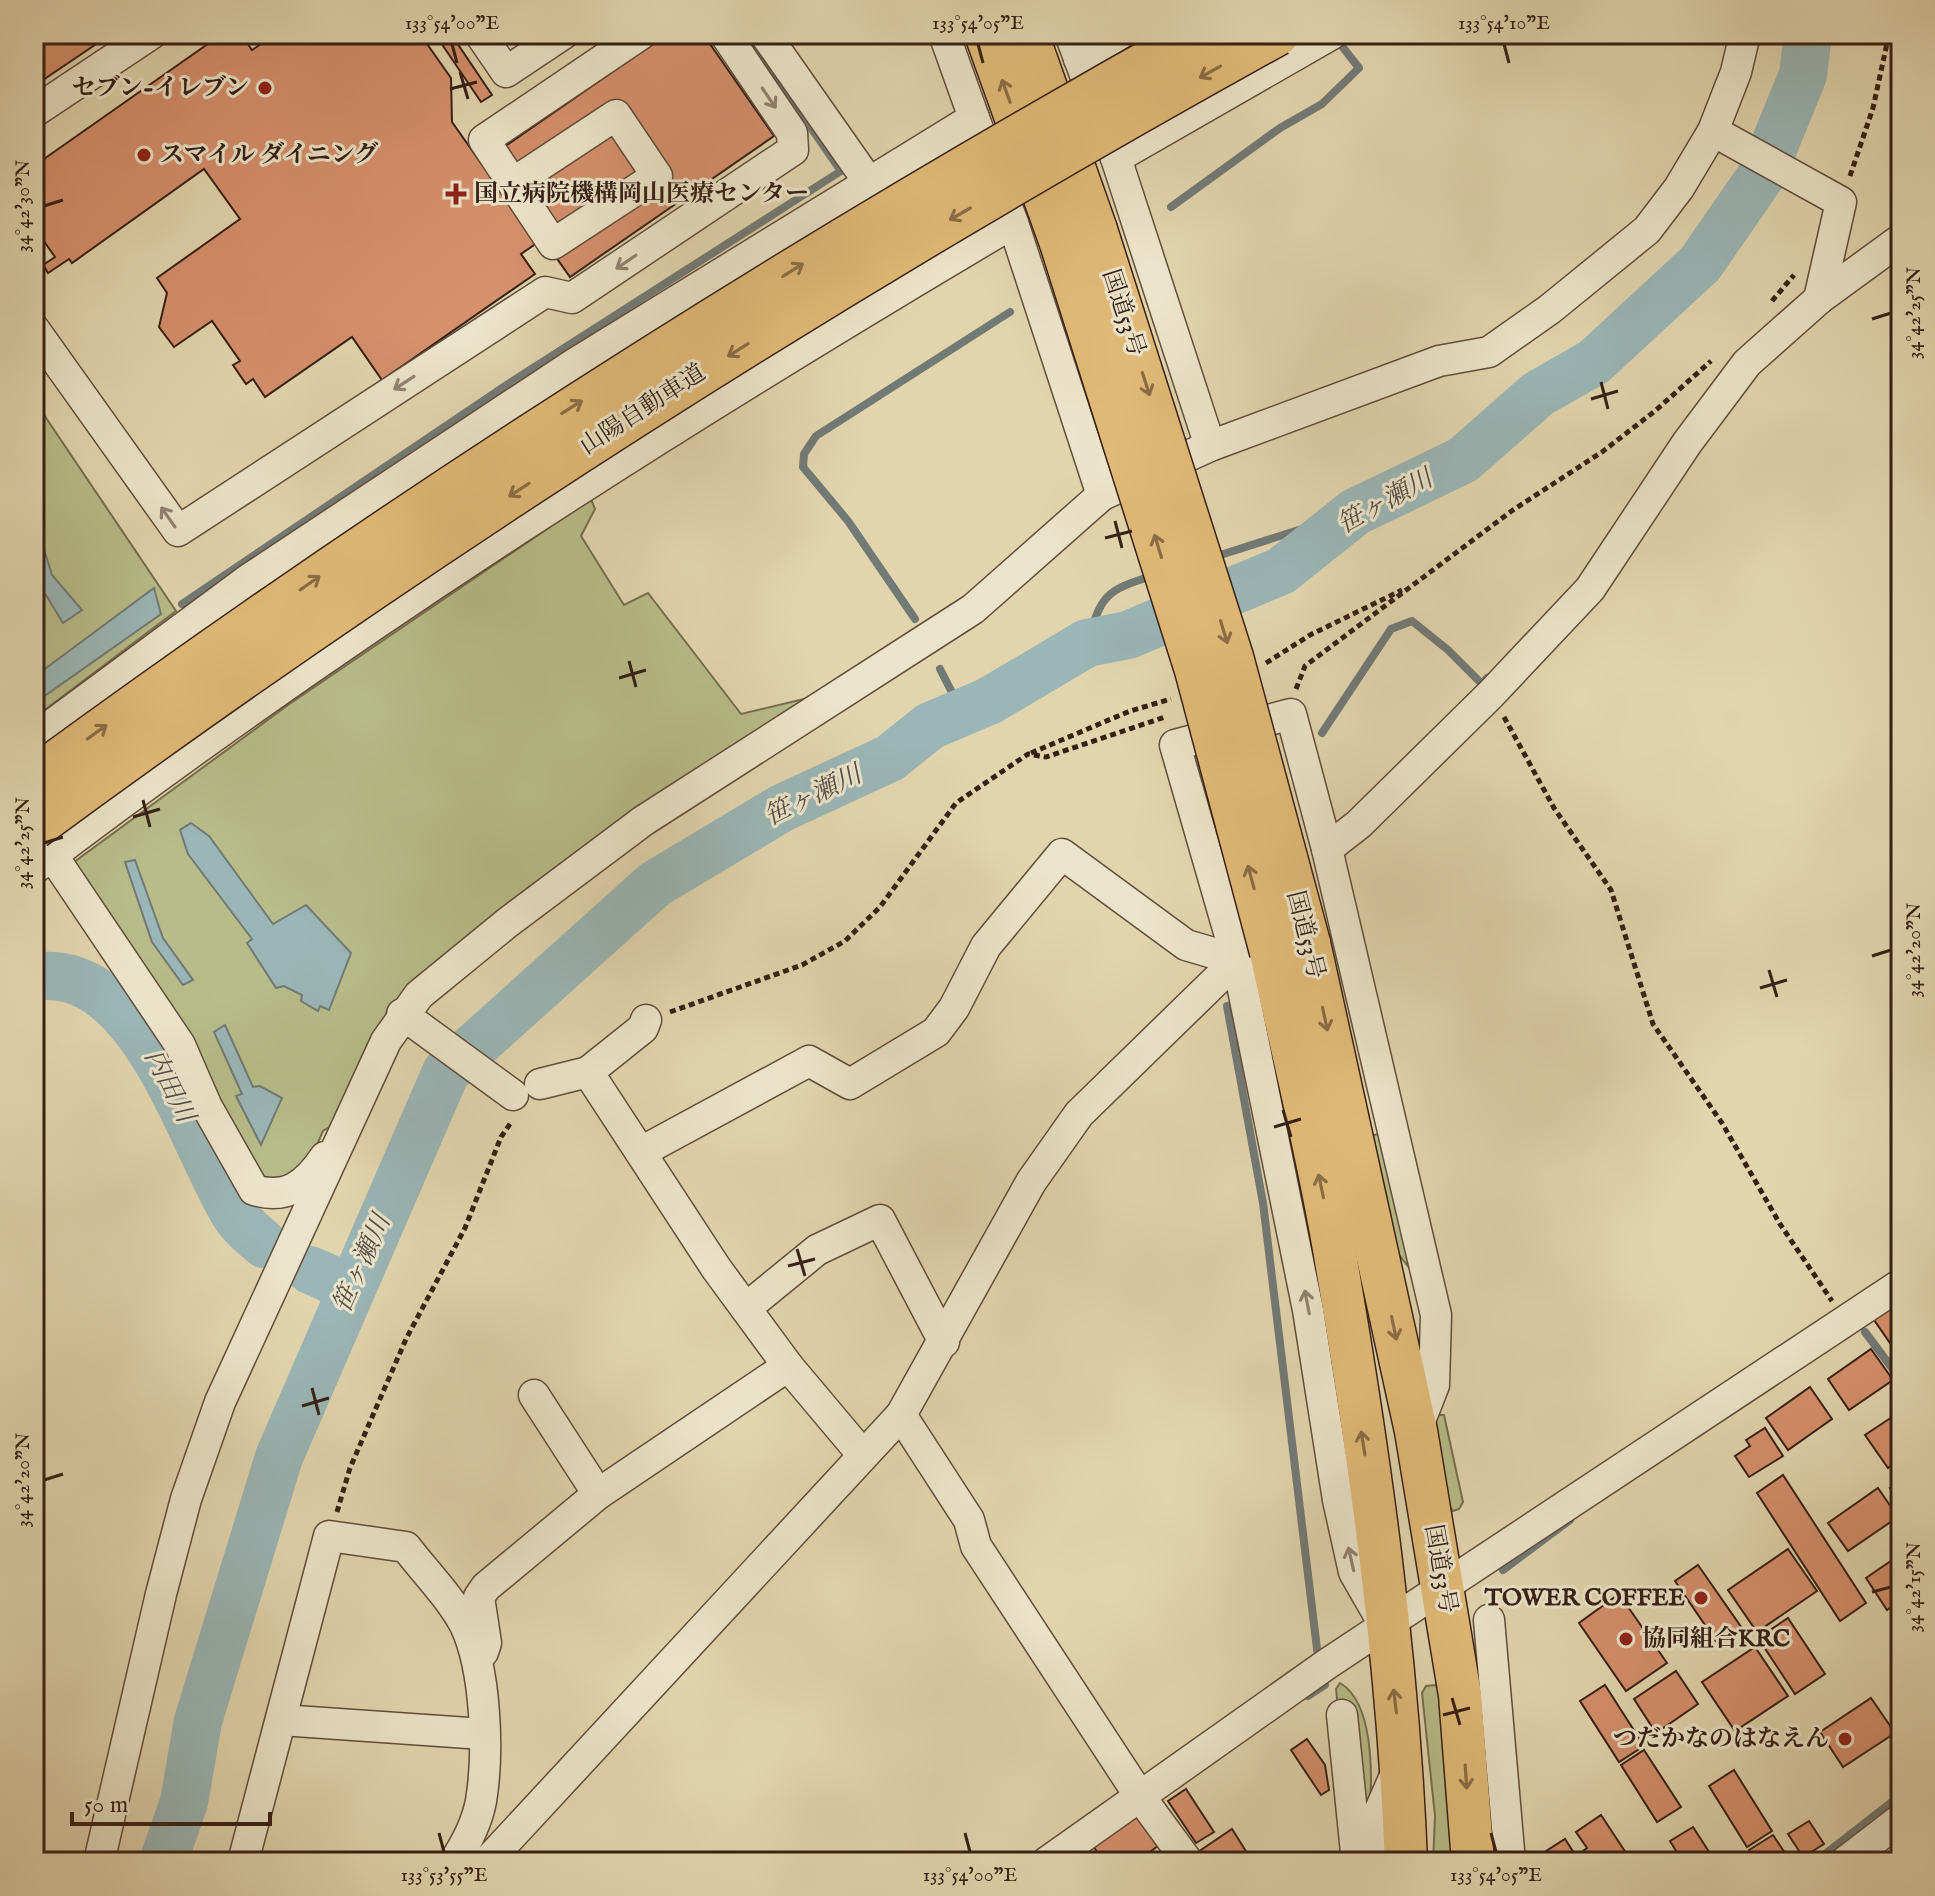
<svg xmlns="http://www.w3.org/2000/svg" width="1935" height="1896" font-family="'IM FELL English','Noto Serif JP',serif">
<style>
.green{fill:#b7bc88;stroke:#766e4f;stroke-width:2}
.water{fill:#9ab6b6;stroke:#727a76;stroke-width:2}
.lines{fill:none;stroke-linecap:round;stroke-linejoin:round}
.stream{stroke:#727a76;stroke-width:8}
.river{stroke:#9ab6b6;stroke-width:48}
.building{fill:#d5906c;stroke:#362016;stroke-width:2}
.minor-casing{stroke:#614d3c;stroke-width:33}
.highway-casing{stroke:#362016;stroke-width:45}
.path{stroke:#362016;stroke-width:5;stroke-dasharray:6 4;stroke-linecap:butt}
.minor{stroke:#ece4ca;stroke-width:30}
.highway{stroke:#e1ba77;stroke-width:42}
.highway-bridge-casing{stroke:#362016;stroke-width:45;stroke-linecap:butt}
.highway-bridge{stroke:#e1ba77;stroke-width:42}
.oneway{stroke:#8c6d46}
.oneway2{stroke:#918270}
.ticks{fill:none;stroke:#362016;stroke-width:3}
.poi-dot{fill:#8f2418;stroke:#ece4ca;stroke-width:3}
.labels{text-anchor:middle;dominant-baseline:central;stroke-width:6;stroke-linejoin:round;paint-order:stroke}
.poi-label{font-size:24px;font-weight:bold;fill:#362016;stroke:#ece4ca;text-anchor:end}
.street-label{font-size:24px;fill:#362016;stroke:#ece4ca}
.water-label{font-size:26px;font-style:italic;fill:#544d46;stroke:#ece4ca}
.neatline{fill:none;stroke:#362016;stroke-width:3}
.ticks-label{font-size:20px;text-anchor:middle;fill:#362016}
</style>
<rect width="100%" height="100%" fill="#e2d5ae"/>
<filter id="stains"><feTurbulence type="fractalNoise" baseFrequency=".0025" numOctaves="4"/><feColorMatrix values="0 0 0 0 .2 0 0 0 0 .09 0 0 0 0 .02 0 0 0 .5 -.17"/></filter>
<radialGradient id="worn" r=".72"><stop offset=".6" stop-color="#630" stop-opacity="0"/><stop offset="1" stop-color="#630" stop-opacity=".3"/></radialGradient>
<!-- green -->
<g class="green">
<path d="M34,400L176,611L34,718Z"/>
<path d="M591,499L595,509L581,536L624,605L648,593L741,714L829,693L421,981L344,1118L323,1131L305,1172L256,1183L70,865L288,705Z"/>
<path d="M1388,1131L1420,1282L1397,1252L1371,1136Z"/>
<path d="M1435,1415H1444L1463,1502L1459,1509L1453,1511L1448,1505L1431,1437Z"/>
<path d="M1340,1683C1378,1705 1373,1796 1366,1835L1338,1708L1336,1689Z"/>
<path d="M1435,1685L1439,1690L1455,1862H1433L1435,1816L1422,1693L1426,1686Z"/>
</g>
<!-- water -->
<g class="water">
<path d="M34,535L43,546L52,575L82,610L63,623L46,595L39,600L43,619L34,624Z"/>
<path d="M154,588L161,614L39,700L41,707L34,711V677Z"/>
<path d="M191,823L209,836L273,924L306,905L351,953L329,1010L320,1006L318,1011L301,1001L302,995L284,986L276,988L247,943L252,939L188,854L180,830Z"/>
<path d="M135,860L163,938L193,980L183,985L152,942L125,862Z"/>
<path d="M225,1025L253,1087L260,1086L282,1098L261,1145L236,1096L242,1094L214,1032Z"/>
</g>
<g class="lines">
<!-- stream -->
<g class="stream">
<path d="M1171,207L1280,128L1322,104L1359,68L1338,41"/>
<path d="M1211,558L1355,512"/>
<path d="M182,604L508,384L841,171L746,34"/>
<path d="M915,619L848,521L803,467L804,454L816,436L1010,312"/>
<path d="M1087,643C1102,596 1103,591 1152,576"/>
<path d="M940,669L962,712"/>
<path d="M1322,733L1391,629L1412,621L1448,650L1482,684L1487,678"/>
<path d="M1227,1006L1263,1203L1318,1657"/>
<path d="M1865,1332L1901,1380"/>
<path d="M1503,1570L1570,1520"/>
<path d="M1308,1696L1325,1685"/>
<path d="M1815,1862L1901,1795"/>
<path d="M1897,1862L1901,1859"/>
</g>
<!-- river -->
<g class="river">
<path d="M34,977C141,960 191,1143 234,1213C241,1225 254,1235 264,1244"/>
<path d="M310,1270L351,1288"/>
<path d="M163,1862L184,1802L198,1721L279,1457L446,1072L655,884L782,808L890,758L930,726L989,701L1087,643L1128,635L1281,571L1355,512L1463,460L1538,394L1594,362L1700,264L1763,173L1803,75L1808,34"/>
</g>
</g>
<!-- building -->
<g class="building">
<path d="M34,34H111L34,86Z"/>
<path d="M222,34H241L252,50L276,34H420L451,78L452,122L481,163L667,34H703L774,136L570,277L543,239L521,254L535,274L382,380L352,337L265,397L253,379L246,384L233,365L240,361L212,321L174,347L159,327L167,293L157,278L240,219L204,169L72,263L69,259L48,273L43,265L55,257L34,227V166Z"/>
<path d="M435,34H451L492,95L481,102Z"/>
<path d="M1901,1297V1335L1890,1343L1872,1317Z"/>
<path d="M1871,1349L1893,1380L1849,1410L1828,1379Z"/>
<path d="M1810,1387L1832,1419L1788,1450L1766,1418Z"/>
<path d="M1901,1411V1458L1888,1468L1865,1435Z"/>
<path d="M1765,1428L1783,1456L1749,1477L1735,1456L1750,1446L1746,1440Z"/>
<path d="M1783,1475L1866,1603L1840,1621L1757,1493Z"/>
<path d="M1901,1481V1504L1890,1488Z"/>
<path d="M1878,1488L1898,1517L1848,1551L1828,1523Z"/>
<path d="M1788,1549L1817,1591L1757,1632L1728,1590Z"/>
<path d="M1901,1554V1600L1887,1610L1866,1578Z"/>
<path d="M1698,1565L1744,1631L1720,1647L1675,1581Z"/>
<path d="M1619,1594L1667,1663L1626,1691L1579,1623Z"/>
<path d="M1788,1618L1825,1674L1795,1694L1758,1638Z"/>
<path d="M1755,1647L1788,1696L1735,1731L1702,1682Z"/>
<path d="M1676,1671L1698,1704L1656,1733L1634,1699Z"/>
<path d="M1605,1685L1644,1746L1619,1762L1580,1701Z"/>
<path d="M1871,1698L1895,1733L1843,1767L1820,1732Z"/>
<path d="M1307,1739L1325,1765L1329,1790L1321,1795L1291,1750Z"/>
<path d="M1644,1750L1681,1807L1657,1822L1621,1765Z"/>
<path d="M1734,1770L1772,1831L1747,1847L1709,1786Z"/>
<path d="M1186,1789L1214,1832L1196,1843L1168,1801Z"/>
<path d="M1137,1815L1158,1846L1136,1862H1104L1093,1846Z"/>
<path d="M1601,1815L1632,1862H1544L1543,1853L1565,1839L1576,1856L1587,1848L1576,1832Z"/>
<path d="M1809,1821L1824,1844L1803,1857L1788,1834Z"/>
<path d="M1693,1827L1713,1858L1706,1862H1683L1670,1841Z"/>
<path d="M1232,1829L1249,1856L1240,1862H1205L1198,1852Z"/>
<path d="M1773,1835L1791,1862H1756L1749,1850Z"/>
</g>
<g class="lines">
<defs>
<g id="minor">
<path d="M480,34L506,72L563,34"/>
<path d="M765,34L868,181"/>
<path d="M1070,34L1116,158L1210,446"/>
<path d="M1079,59L1120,34"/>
<path d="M34,112L151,34"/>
<path d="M1713,131L1841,202L1819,299"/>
<path d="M1116,158L1332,34"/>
<path d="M513,183L616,115L657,176L553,244L484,140L641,34"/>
<path d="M1013,223L1102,495"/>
<path d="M34,329L178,531L545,292L572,298L793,150L792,133L725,34"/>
<path d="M34,738L249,579L574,364L974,118L944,34"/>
<path d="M1327,849L1359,824L1491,694L1590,589L1687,443L1747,363L1819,299L1901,239"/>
<path d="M52,855L180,1045L207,1107L254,1190C287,1200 306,1185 325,1157"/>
<path d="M34,869C345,632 677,422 1013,223L974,118"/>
<path d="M402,1014L513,1095"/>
<path d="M588,1072L643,1028L646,1020"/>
<path d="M540,1084L588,1072L716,1268L788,1366L862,1454"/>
<path d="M641,1152L809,1061L850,1084L936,1032L954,1008L986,946L1062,854L1186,945L1237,960L1308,1310L1338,1500L1354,1572L1381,1619"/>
<path d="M746,1308L817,1250L880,1220L944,1342"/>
<path d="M534,1395L598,1494"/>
<path d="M901,1415L969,1520L976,1546L1139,1795L1188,1862"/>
<path d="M1489,1620L1510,1862"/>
<path d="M483,1652L486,1643L479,1597L486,1587L598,1494L788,1366"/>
<path d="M1342,1715L1357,1862"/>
<path d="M281,1720L483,1734"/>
<path d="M99,1862L161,1594L186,1499L220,1402L386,1041L419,995L507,923L643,821L973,609L1102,495L1210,446L1439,361L1489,352L1550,309L1647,230L1679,188L1713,131L1736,72L1745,34"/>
<path d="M243,1862L329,1536L406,1547C425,1572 451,1598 465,1625C486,1670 489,1752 481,1801C477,1822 466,1844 454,1862"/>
<path d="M487,1862L901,1415L1031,1182L1079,1114L1237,960L1175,745L1291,714L1327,849L1436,1315L1434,1385L1416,1431"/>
<path d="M1047,1862L1327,1664L1901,1284"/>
<path d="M1370,1862L1376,1819L1398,1769"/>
<path d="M1845,1862L1901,1819"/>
</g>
<g id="highway">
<path d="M986,34L1061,243"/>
<path d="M1027,34L1096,230"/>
<path d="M1309,943L1416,1431L1460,1695L1473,1862"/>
<path d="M1271,952C1292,1051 1317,1150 1334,1249C1369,1451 1398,1657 1406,1862"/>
</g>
</defs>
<!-- minor casing -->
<use href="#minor" class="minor-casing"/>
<!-- highway casing -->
<use href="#highway" class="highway-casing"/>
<!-- path -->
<g class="path">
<path d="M1850,176L1873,108L1889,34"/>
<path d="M1772,301L1794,275"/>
<path d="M1266,663L1310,635L1402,590"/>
<path d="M1296,689L1305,666L1513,510L1602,452L1655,411L1711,361"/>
<path d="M1504,717L1554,808L1611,890L1653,1024L1722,1123L1780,1224L1832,1301"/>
<path d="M1031,753L1130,711L1171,699"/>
<path d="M670,1012L802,965L845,941L880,907L956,803L1028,754L1046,757L1165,717"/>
<path d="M337,1512L350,1468L406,1339L465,1228L501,1137L512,1121"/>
</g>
<!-- minor -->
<use href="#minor" class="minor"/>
<!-- highway -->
<use href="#highway" class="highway"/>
<defs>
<g id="highway-bridge">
<path d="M1096,230L1232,657L1309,943"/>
<path d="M1061,243L1196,670L1271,952"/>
<path d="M34,778C405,506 795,258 1197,34"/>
<path d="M34,828C431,536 847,272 1278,34"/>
</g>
</defs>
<!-- highway-bridge casing -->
<use href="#highway-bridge" class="highway-bridge-casing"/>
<!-- highway-bridge -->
<use href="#highway-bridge" class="highway-bridge"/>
</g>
<!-- one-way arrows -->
<defs><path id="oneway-shaft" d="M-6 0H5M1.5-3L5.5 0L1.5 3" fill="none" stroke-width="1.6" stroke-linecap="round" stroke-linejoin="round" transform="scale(2)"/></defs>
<g class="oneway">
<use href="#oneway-shaft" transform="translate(1210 72) rotate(151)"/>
<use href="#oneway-shaft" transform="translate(1006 91) rotate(-110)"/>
<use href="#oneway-shaft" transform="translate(960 214) rotate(150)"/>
<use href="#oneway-shaft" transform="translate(793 270) rotate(-32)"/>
<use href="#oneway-shaft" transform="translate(738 350) rotate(148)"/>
<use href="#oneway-shaft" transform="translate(1146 384) rotate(72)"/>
<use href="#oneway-shaft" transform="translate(572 407) rotate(-32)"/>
<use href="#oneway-shaft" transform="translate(519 490) rotate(147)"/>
<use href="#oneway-shaft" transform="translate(1158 546) rotate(-107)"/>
<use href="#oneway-shaft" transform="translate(310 583) rotate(-35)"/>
<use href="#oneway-shaft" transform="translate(1224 632) rotate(73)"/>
<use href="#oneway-shaft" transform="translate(97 732) rotate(-36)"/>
<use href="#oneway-shaft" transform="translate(1251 877) rotate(-105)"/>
<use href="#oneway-shaft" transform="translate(1325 1019) rotate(78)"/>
<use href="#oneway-shaft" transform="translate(1321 1186) rotate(-102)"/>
<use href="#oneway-shaft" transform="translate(1394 1328) rotate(78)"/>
<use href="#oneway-shaft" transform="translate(1363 1443) rotate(-99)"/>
<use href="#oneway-shaft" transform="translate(1395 1701) rotate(-97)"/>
<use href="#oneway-shaft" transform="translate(1466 1777) rotate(86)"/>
</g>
<g class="oneway2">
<use href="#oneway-shaft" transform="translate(769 98) rotate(56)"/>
<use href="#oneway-shaft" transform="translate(626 262) rotate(146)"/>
<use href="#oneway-shaft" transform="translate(404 383) rotate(147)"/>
<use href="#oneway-shaft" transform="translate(168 517) rotate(-125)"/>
<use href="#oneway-shaft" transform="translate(1307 1302) rotate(-101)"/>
<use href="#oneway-shaft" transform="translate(1351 1559) rotate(-103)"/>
</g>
<!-- ticks -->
<path class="ticks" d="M452,44L457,63M978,44L983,63M1504,44L1509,63M460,72L468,99M450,89L477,82M44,206L63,200M1872,319L1891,313M1601,382L1608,409M1591,399L1618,391M1115,521L1122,548M1105,538L1132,531M629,661L636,687M619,678L646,670M143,800L150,827M133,817L160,809M44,843L63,837M1872,956L1891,950M1769,970L1777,997M1760,988L1787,980M1283,1110L1291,1137M1274,1127L1301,1119M797,1249L805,1276M788,1266L815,1259M312,1388L319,1415M302,1406L329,1398M44,1480L63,1474M1872,1592L1891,1587M1452,1698L1460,1725M1443,1715L1470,1708M439,1833L444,1852M965,1833L970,1852M1491,1833L1496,1852"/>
<!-- markers -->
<g class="poi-dot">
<circle cx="265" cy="88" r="8"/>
<circle cx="144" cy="155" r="8"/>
<path d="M452 182h8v8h8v8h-8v8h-8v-8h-8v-8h8z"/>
<circle cx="1701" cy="1598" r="8"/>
<circle cx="1626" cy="1639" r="8"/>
<circle cx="1845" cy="1739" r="8"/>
</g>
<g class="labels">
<!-- poi labels -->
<g class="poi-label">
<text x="249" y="88">セブン-イレブン</text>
<text x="160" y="155" text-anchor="start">スマイル ダイニング</text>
<text x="474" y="194" text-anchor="start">国立病院機構岡山医療センター</text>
<text x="1685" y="1598">TOWER COFFEE</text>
<text x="1642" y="1639" text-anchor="start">協同組合KRC</text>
<text x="1829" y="1739">つだかなのはなえん</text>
</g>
<!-- street labels -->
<g class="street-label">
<text transform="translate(1123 313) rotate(72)">国道53号</text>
<text transform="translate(643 410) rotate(-33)">山陽自動車道</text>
<text transform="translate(1305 935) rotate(76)">国道53号</text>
<text transform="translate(1440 1569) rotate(80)">国道53号</text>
</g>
<!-- water labels -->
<g class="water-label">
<text transform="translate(1385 502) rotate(-29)">笹ヶ瀬川</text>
<text transform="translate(813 796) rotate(-26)">笹ヶ瀬川</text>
<text transform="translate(169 1086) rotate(63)">内田川</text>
<text transform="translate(362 1264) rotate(-66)">笹ヶ瀬川</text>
</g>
</g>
<!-- margin -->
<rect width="1935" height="1896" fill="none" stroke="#e2d5ae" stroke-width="88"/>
<!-- scale -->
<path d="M72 1812v12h198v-12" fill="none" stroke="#362016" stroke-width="4"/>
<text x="84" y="1812" font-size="24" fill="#362016" stroke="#ece4ca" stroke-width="6" paint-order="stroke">50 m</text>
<rect x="44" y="44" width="1847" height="1808" class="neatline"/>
<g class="ticks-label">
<text x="452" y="29">133°54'00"E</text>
<text x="978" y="29">133°54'05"E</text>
<text x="1504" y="29">133°54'10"E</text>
<text transform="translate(22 206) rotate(-90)" y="7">34°42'30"N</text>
<text transform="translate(1913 313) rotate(-90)" y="7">34°42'25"N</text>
<text transform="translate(22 843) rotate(-90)" y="7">34°42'25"N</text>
<text transform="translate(1913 950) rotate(-90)" y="7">34°42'20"N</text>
<text transform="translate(22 1480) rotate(-90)" y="7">34°42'20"N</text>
<text transform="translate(1913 1587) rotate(-90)" y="7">34°42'15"N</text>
<text x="444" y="1881">133°53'55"E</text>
<text x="970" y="1881">133°54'00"E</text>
<text x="1496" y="1881">133°54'05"E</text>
</g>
<rect width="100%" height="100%" filter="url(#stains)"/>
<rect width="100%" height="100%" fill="url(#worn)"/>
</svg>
